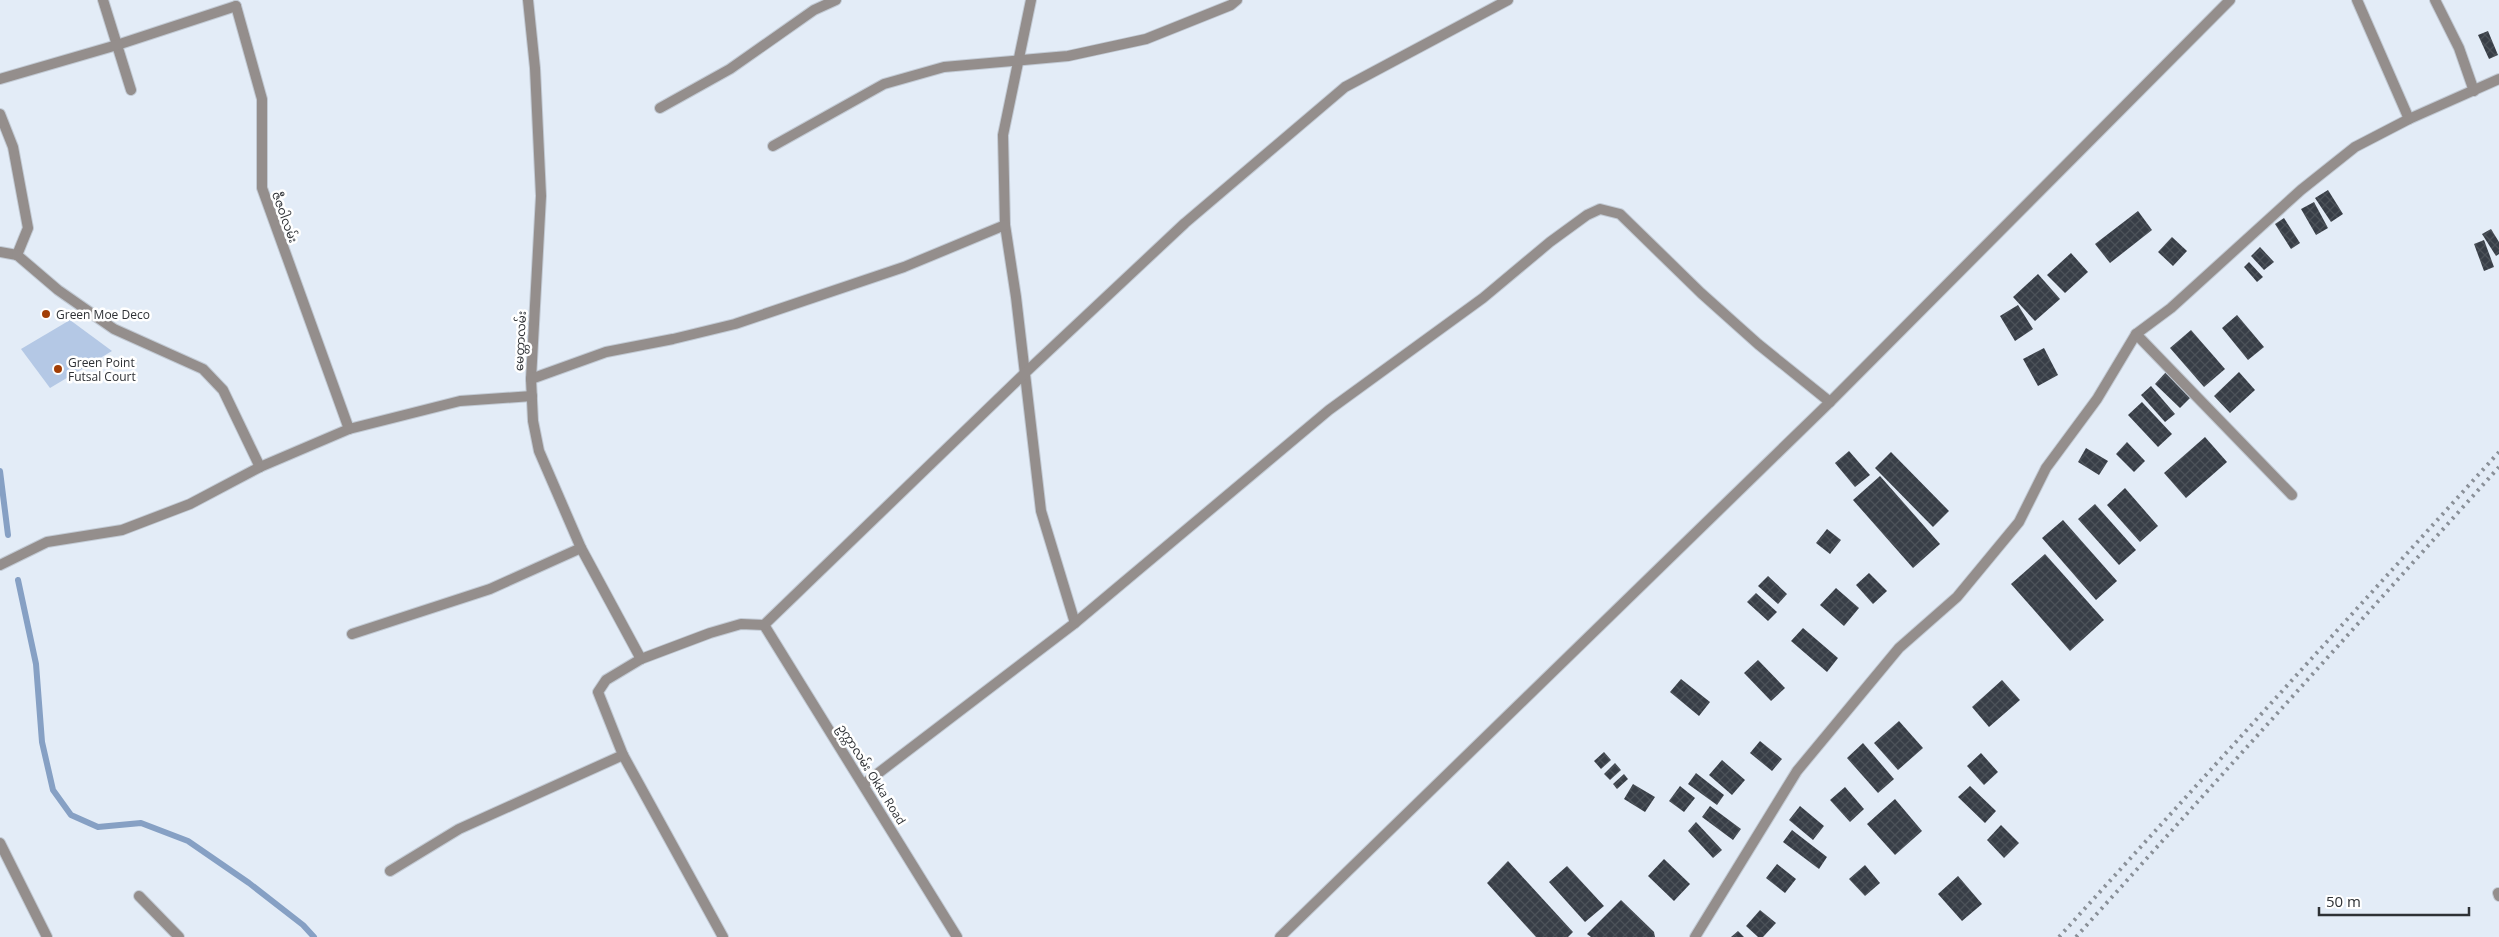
<svg xmlns="http://www.w3.org/2000/svg" width="2499" height="937" font-family="'Open Sans','Noto Sans Myanmar',sans-serif">
<style>
.green{fill:#b4c8e5}
.lines{fill:none;stroke-linecap:round;stroke-linejoin:round}
.stream{stroke:#86a0c4;stroke-width:6}
.building{fill:url(#building-cross-hatch)}
.lane-casing{stroke:#c2cad4;stroke-width:12}
.street-casing{stroke:#c2cad4;stroke-width:12}
.lane{stroke:#948e8c;stroke-width:10}
.street{stroke:#948e8c;stroke-width:10}
.rail{stroke:#8a9098;stroke-width:4;stroke-dasharray:2.5 5;stroke-linecap:butt}
.poi-dot{fill:#a23e06;stroke:#fff;stroke-width:2}
.labels{text-anchor:middle;dominant-baseline:central;stroke-width:5;stroke-linejoin:round;paint-order:stroke}
.street-label{font-size:12px;fill:#2e3135;stroke:#fff}
.poi-label{font-size:12px;fill:#2e3135;stroke:#fff;text-anchor:start}
</style>
<defs>
<pattern id="building-cross-hatch" width="8" height="8" patternUnits="userSpaceOnUse" patternTransform="scale(1.25)"><rect width="8" height="8" fill="#383e47"/><path d="M0 0l8 8M0 8l8-8" fill="none" stroke="#4c5259"/></pattern>
</defs>
<rect width="100%" height="100%" fill="#e3ecf7"/>
<!-- green -->
<path class="green" d="M70,320L112,351L50,388L21,349Z"/>
<g class="lines">
<!-- stream -->
<g class="stream">
<path d="M0,471L8,535"/>
<path d="M18,580L36,664L42,742L53,790L71,815L98,827L141,823L188,841L249,883L303,925L314,937"/>
</g>
</g>
<!-- building -->
<g class="building">
<path d="M2488,31L2498,55L2489,59L2478,35Z"/>
<path d="M2328,190L2343,214L2331,222L2315,198Z"/>
<path d="M2314,202L2328,228L2316,235L2301,209Z"/>
<path d="M2138,211L2152,230L2110,263L2095,244Z"/>
<path d="M2284,218L2300,243L2291,249L2275,224Z"/>
<path d="M2491,229L2499,242V254L2496,256L2482,234Z"/>
<path d="M2172,237L2187,251L2173,266L2158,252Z"/>
<path d="M2484,240L2494,267L2484,271L2474,244Z"/>
<path d="M2260,247L2274,262L2264,270L2251,256Z"/>
<path d="M2071,253L2088,272L2065,293L2047,275Z"/>
<path d="M2249,262L2263,277L2257,282L2244,267Z"/>
<path d="M2038,274L2060,299L2035,321L2013,297Z"/>
<path d="M2018,305L2033,329L2015,341L2000,316Z"/>
<path d="M2237,315L2264,347L2248,360L2222,328Z"/>
<path d="M2191,330L2225,369L2204,387L2170,348Z"/>
<path d="M2044,348L2058,375L2038,386L2023,359Z"/>
<path d="M2166,372L2191,397L2180,408L2155,384Z"/>
<path d="M2239,372L2255,390L2230,413L2214,396Z"/>
<path d="M2151,386L2175,414L2165,422L2141,395Z"/>
<path d="M2142,402L2172,434L2158,447L2128,415Z"/>
<path d="M2205,437L2227,462L2186,498L2164,473Z"/>
<path d="M2127,442L2145,461L2134,472L2116,454Z"/>
<path d="M2086,448L2108,461L2099,475L2078,462Z"/>
<path d="M1849,451L1870,475L1855,487L1835,463Z"/>
<path d="M1891,452L1949,511L1933,527L1875,468Z"/>
<path d="M1880,476L1940,544L1913,568L1853,500Z"/>
<path d="M2125,488L2158,526L2140,542L2107,505Z"/>
<path d="M2095,504L2136,550L2119,565L2078,519Z"/>
<path d="M2063,520L2117,581L2096,600L2042,538Z"/>
<path d="M1827,529L1841,540L1830,554L1816,543Z"/>
<path d="M2045,554L2104,620L2070,651L2011,584Z"/>
<path d="M1869,573L1887,591L1873,604L1856,585Z"/>
<path d="M1768,576L1787,594L1778,604L1758,586Z"/>
<path d="M1836,588L1859,608L1844,626L1820,605Z"/>
<path d="M1756,593L1777,612L1768,621L1747,602Z"/>
<path d="M1803,628L1838,658L1827,672L1791,641Z"/>
<path d="M1758,660L1785,688L1771,701L1744,673Z"/>
<path d="M1681,679L1710,702L1699,716L1670,692Z"/>
<path d="M2002,680L2020,700L1989,727L1972,707Z"/>
<path d="M1899,721L1923,748L1898,770L1874,743Z"/>
<path d="M1760,741L1782,759L1772,771L1750,753Z"/>
<path d="M1863,743L1894,779L1878,793L1847,758Z"/>
<path d="M1604,752L1611,760L1601,769L1594,761Z"/>
<path d="M1981,753L1998,772L1984,785L1967,766Z"/>
<path d="M1722,760L1745,780L1732,795L1709,775Z"/>
<path d="M1615,763L1621,770L1610,780L1604,774Z"/>
<path d="M1696,773L1724,795L1717,805L1688,784Z"/>
<path d="M1624,774L1628,779L1617,789L1613,784Z"/>
<path d="M1633,784L1655,797L1645,812L1624,799Z"/>
<path d="M1680,786L1695,798L1684,812L1669,801Z"/>
<path d="M1970,786L1996,811L1985,823L1958,797Z"/>
<path d="M1845,787L1864,809L1850,822L1830,800Z"/>
<path d="M1895,799L1922,831L1895,855L1867,824Z"/>
<path d="M1710,806L1741,829L1733,840L1702,817Z"/>
<path d="M1800,806L1824,826L1813,840L1789,820Z"/>
<path d="M1696,822L1722,850L1713,858L1688,831Z"/>
<path d="M2001,825L2019,843L2004,858L1987,840Z"/>
<path d="M1792,830L1827,857L1819,869L1783,842Z"/>
<path d="M1664,859L1690,884L1674,901L1648,876Z"/>
<path d="M1508,861L1573,932L1568,937H1536L1487,883Z"/>
<path d="M1777,864L1796,879L1785,893L1766,878Z"/>
<path d="M1865,865L1880,883L1865,896L1849,879Z"/>
<path d="M1567,866L1604,906L1585,922L1549,882Z"/>
<path d="M1958,876L1982,904L1962,921L1938,894Z"/>
<path d="M1621,900L1654,932L1655,937H1591L1587,934Z"/>
<path d="M1760,910L1776,923L1763,937H1758L1746,926Z"/>
<path d="M1738,931L1744,937H1731Z"/>
</g>
<g class="lines">
<defs>
<g id="lane">
<path d="M103,0L131,90"/>
<path d="M2357,0L2409,119"/>
<path d="M2435,0L2459,48L2474,91"/>
<path d="M0,79L117,45L236,6"/>
<path d="M139,896L179,937"/>
</g>
<g id="street">
<path d="M528,0L535,68L541,196L531,379L533,421L539,451L581,548L641,659"/>
<path d="M1031,0L1003,135L1005,225L1016,297L1041,511L1075,623"/>
<path d="M236,6L262,99V188L349,429"/>
<path d="M660,108L730,69L814,10L836,0"/>
<path d="M0,114L13,147L28,228L17,255"/>
<path d="M773,146L884,84L944,67L1068,56L1146,39L1231,5L1237,0"/>
<path d="M0,252L17,255"/>
<path d="M17,255L58,290L114,329L203,369L223,390L260,467"/>
<path d="M2136,334L2292,495"/>
<path d="M531,379L606,352L673,339L735,324L904,267L1005,225"/>
<path d="M0,565L47,542L122,530L190,504L260,467L349,429L460,401L532,396"/>
<path d="M764,625L957,937"/>
<path d="M352,634L490,589L581,548"/>
<path d="M864,784L1075,623L1329,410L1483,298L1550,242L1587,215L1600,209L1620,214L1701,293L1758,344L1830,402"/>
<path d="M0,843L47,937"/>
<path d="M390,871L459,829L623,755"/>
<path d="M2498,893L2499,896"/>
<path d="M723,937L623,755L598,692L606,680L641,659L710,633L741,624L764,625L1025,373L1185,223L1345,87L1508,0"/>
<path d="M1280,937L1830,402L2230,0"/>
<path d="M1695,937L1797,771L1899,648L1957,597L2019,522L2046,468L2097,399L2136,334L2171,308L2301,190L2355,147L2409,119L2499,79"/>
</g>
</defs>
<!-- lane casing -->
<use href="#lane" class="lane-casing"/>
<!-- street casing -->
<use href="#street" class="street-casing"/>
<!-- lane -->
<use href="#lane" class="lane"/>
<!-- street -->
<use href="#street" class="street"/>
<!-- rail -->
<g class="rail">
<path d="M2059,937L2499,452"/>
<path d="M2076,937L2499,467"/>
</g>
</g>
<!-- markers -->
<g class="poi-dot">
<circle cx="46" cy="314" r="5"/>
<circle cx="58" cy="369" r="5"/>
</g>
<g class="labels">
<!-- street labels -->
<g class="street-label">
<text transform="translate(285 217) rotate(70)">ဇီဇဝါလမ်း</text>
<text transform="translate(520 341) rotate(-87)">မေတ္တာလမ်း</text>
<text transform="translate(872 774) rotate(58)">ဥက္ကာလမ်း Okka Road</text>
</g>
<!-- poi labels -->
<g class="poi-label">
<text x="56" y="314">Green Moe Deco</text>
<text x="68" y="362">Green Point<tspan x="68" dy="14">Futsal Court</tspan></text>
</g>
</g>
<!-- scale -->
<path d="M2319 907v8h150v-8" fill="none" stroke="#2e3135" stroke-width="2.5"/>
<text x="2326" y="907" font-size="15" fill="#2e3135" stroke="#ffffff" stroke-width="4" paint-order="stroke">50 m</text>
</svg>
